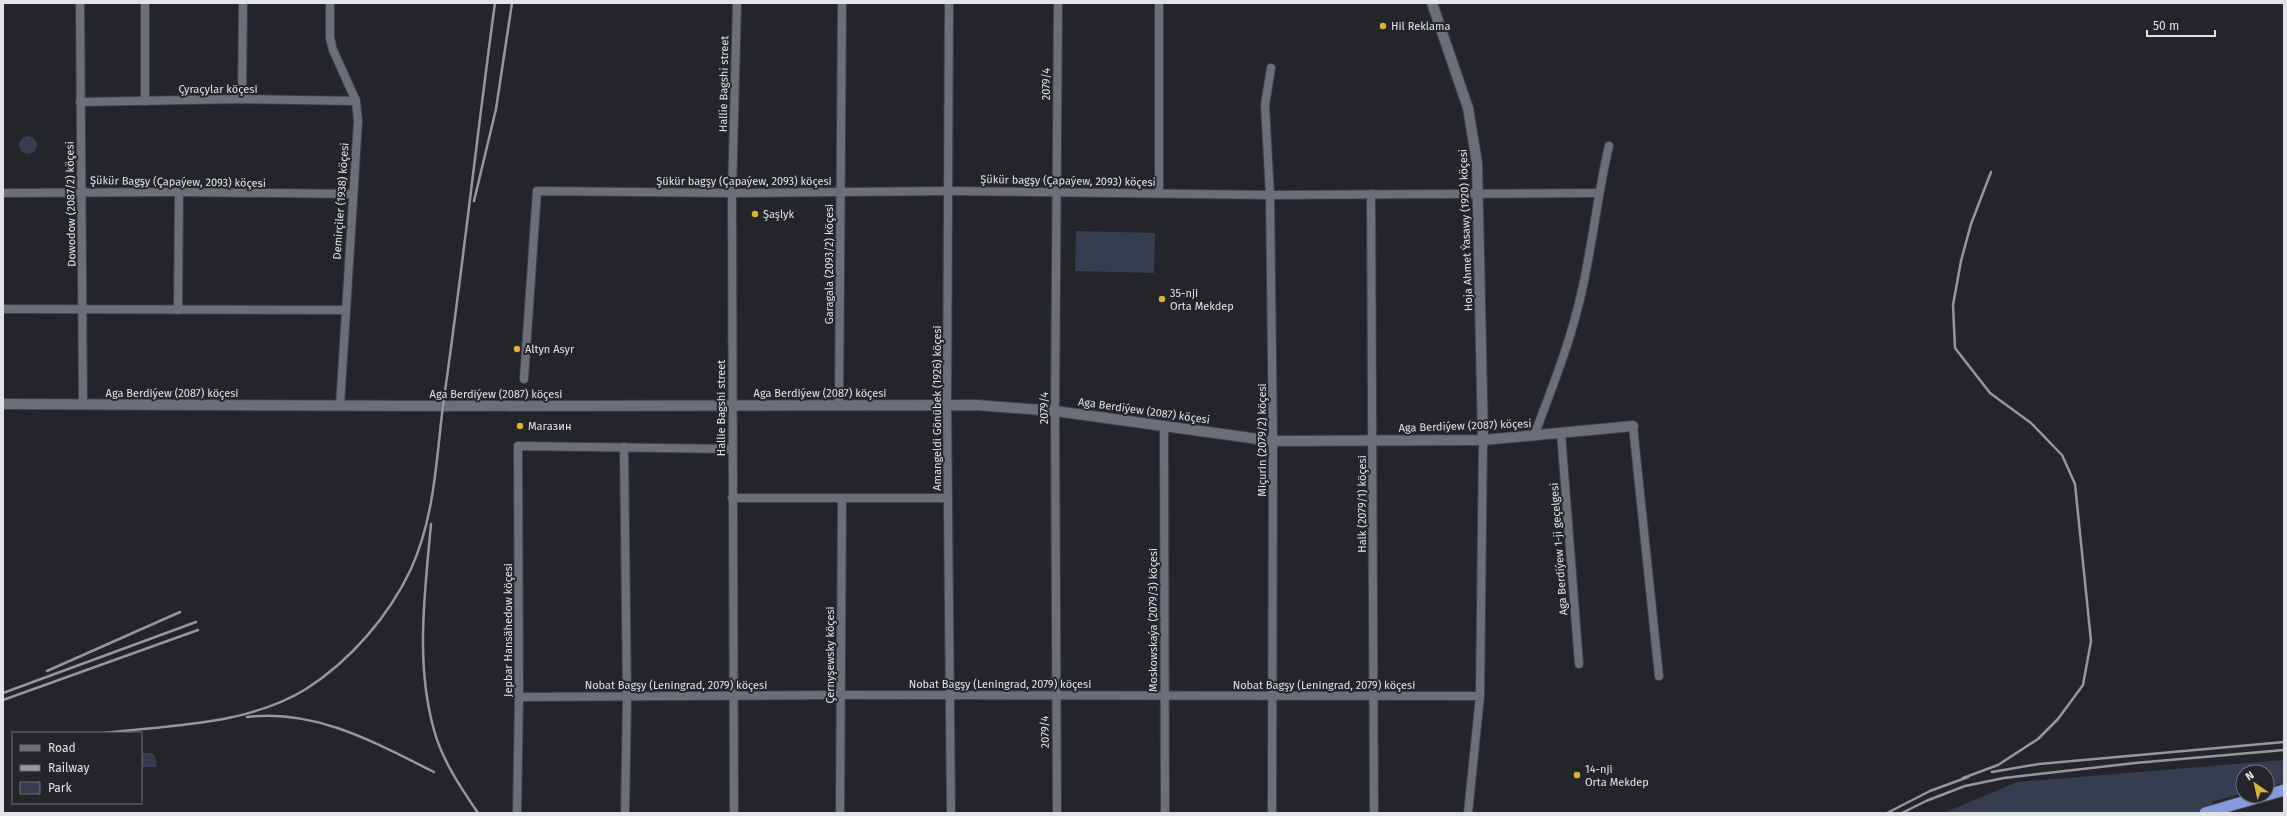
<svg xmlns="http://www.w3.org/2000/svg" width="2287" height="816" font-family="'Fira Sans',sans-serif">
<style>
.green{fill:#373d50}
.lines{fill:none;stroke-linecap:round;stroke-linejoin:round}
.minor-casing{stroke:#3f4147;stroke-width:10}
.tertiary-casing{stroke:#3f4147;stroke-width:12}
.trunk-casing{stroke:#3f4147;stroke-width:13}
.minor{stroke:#6c6f77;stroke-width:8}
.tertiary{stroke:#6c6f77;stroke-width:10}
.trunk{stroke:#869bde;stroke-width:11}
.rail{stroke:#95979c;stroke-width:2.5}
.poi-dot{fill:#dbb233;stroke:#23252b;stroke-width:1.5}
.labels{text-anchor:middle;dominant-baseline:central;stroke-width:4;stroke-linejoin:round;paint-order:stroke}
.poi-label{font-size:11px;fill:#e1e3e7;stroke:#23252b;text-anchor:start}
.street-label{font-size:11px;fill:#e1e3e7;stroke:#23252b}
</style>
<rect width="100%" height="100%" fill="#23252b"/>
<!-- green -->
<g class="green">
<circle cx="28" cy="145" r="9"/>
<path d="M1076,231L1155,233L1154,273L1075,271Z"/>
<path d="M141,753H152L155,756L157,767H141Z"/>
<path d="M2284,760V783L2267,787V772H2243V793L2212,802L2216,813H1944L2017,782Z"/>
</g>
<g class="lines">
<defs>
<g id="minor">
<path d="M80,3L83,404"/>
<path d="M330,3V38L333,50L356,101L358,121L340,406"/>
<path d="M949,3L947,405L951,813"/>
<path d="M1271,68L1265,105L1270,195L1273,441L1272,813"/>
<path d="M242,99L243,3"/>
<path d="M145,101V3"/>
<path d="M80,102L242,99L356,101"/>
<path d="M3,193L179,192L353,194"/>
<path d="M1159,193V3"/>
<path d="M1371,194L1374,813"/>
<path d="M3,309L345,310"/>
<path d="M178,310L179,192"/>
<path d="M524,379L537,191L732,193L949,191L1270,195L1598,193"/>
<path d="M839,405L842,3"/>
<path d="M1164,426L1165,813"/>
<path d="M1633,426L1659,676"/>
<path d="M1561,433L1579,664"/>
<path d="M1534,436C1550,393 1567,351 1578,307C1592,254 1596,200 1609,146"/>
<path d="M624,447L627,697L625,813"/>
<path d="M732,498H948"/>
<path d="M519,697L840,695L1480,696"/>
<path d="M517,813L519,697L518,446L732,449"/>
<path d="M734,813L732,193L737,3"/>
<path d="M840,813L842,498"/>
<path d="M1057,813L1055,411L1058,3"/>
<path d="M1468,813L1480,696L1483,440"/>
</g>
<g id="tertiary">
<path d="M1432,3L1468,108L1477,163L1483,440"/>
<path d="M3,404L443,406L976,405L1055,411L1273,441L1483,440L1633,426"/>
</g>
<g id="trunk">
<path d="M2267,795L2284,790"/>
<path d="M2205,813L2263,796"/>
</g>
</defs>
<!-- minor casing -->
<use href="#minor" class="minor-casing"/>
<!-- tertiary casing -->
<use href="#tertiary" class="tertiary-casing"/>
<!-- trunk casing -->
<use href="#trunk" class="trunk-casing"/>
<!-- minor -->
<use href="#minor" class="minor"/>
<!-- tertiary -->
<use href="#tertiary" class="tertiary"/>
<!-- trunk -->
<use href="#trunk" class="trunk"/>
<!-- rail -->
<g class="rail">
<path d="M474,201L496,109L512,3"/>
<path d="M431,524C425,591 415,663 434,730C442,760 461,788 478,813"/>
<path d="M47,671L180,612"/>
<path d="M3,693L196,622"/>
<path d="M3,700L198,630"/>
<path d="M247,717C316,709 374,742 434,772"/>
<path d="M104,733C171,725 248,725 306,689C350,661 389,616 411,569C436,513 436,457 444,398C463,266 477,134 495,3"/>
<path d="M1992,772L2039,764L2284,742"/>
<path d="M1963,778L1998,765L2038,739L2058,719L2083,685L2091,641L2075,484L2062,455L2031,423L1990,393L1955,348L1953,305L1961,261L1971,224L1991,172"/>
<path d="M1887,813L1930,791L1968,777"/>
<path d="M1902,813L1926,801L1965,786L2004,778L2135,763L2284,750"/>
</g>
</g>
<!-- markers -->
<g class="poi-dot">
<circle cx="1383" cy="26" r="4"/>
<circle cx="755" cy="214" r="4"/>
<circle cx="1162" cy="299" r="4"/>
<circle cx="517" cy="349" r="4"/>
<circle cx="520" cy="426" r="4"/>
<circle cx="1577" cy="775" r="4"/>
</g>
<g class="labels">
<!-- poi labels -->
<g class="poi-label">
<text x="1391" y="26">Hil Reklama</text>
<text x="763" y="214">Şaşlyk</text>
<text x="1170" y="293">35-nji<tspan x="1170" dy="13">Orta Mekdep</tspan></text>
<text x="525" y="349">Altyn Asyr</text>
<text x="528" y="426">Магазин</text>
<text x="1585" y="769">14-nji<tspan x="1585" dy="13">Orta Mekdep</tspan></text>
</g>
<!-- street labels -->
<g class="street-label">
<text transform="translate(724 84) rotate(-89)">Hallie Bagshi street</text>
<text transform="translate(1046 84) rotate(-90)">2079/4</text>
<text x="218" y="89">Çyraçylar köçesi</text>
<text x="744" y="181">Şükür bagşy (Çapaýew, 2093) köçesi</text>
<text transform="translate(1068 181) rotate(1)">Şükür bagşy (Çapaýew, 2093) köçesi</text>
<text transform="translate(178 182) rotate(1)">Şükür Bagşy (Çapaýew, 2093) köçesi</text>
<text transform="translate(341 201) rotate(-86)">Demirçiler (1938) köçesi</text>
<text transform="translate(71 204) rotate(-91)">Dowodow (2087/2) köçesi</text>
<text transform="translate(1466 230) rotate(-92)">Hoja Ahmet Ýasawy (1920) köçesi</text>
<text transform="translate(829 264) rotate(-90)">Garagala (2093/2) köçesi</text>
<text x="172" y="393">Aga Berdiýew (2087) köçesi</text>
<text x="820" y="393">Aga Berdiýew (2087) köçesi</text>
<text x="496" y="394">Aga Berdiýew (2087) köçesi</text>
<text transform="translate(721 408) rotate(-90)">Hallie Bagshi street</text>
<text transform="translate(937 408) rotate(-90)">Amangeldi Gönübek (1926) köçesi</text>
<text transform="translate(1044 408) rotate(-90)">2079/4</text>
<text transform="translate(1144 411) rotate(8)">Aga Berdiýew (2087) köçesi</text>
<text transform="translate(1465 426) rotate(-2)">Aga Berdiýew (2087) köçesi</text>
<text transform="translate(1262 440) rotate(-90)">Miçurin (2079/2) köçesi</text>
<text transform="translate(1362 504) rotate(-90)">Halk (2079/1) köçesi</text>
<text transform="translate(1559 549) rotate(-94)">Aga Berdiýew 1-ji geçelgesi</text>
<text transform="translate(1153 620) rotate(-90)">Moskowskaýa (2079/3) köçesi</text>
<text transform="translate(508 630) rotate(-90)">Jepbar Hansähedow köçesi</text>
<text transform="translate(830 655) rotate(-90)">Çernyşewsky köçesi</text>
<text x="1000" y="684">Nobat Bagşy (Leningrad, 2079) köçesi</text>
<text x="676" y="685">Nobat Bagşy (Leningrad, 2079) köçesi</text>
<text x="1324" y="685">Nobat Bagşy (Leningrad, 2079) köçesi</text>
<text transform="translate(1045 732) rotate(-91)">2079/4</text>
</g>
</g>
<!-- border -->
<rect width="2287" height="816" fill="none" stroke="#e1e3e7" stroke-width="8"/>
<!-- legend -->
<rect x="12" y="732" width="130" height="72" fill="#23252b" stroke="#6f7176"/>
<rect x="20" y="745" width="20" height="6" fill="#6c6f77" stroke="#6f7176"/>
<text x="48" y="752" font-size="12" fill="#e1e3e7">Road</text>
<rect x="20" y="765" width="20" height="6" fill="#95979c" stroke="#6f7176"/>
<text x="48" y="772" font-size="12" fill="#e1e3e7">Railway</text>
<rect x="20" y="782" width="20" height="12" fill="#373d50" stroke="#6f7176"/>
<text x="48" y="792" font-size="12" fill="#e1e3e7">Park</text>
<!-- north arrow -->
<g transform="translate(2255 784) rotate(326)"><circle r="19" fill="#23252b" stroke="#6f7176"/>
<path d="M0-3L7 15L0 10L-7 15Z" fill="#dbb233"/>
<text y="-6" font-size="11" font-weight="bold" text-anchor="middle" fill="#e1e3e7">N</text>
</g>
<!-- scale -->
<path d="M2147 30v6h68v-6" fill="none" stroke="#e1e3e7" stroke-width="2"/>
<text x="2153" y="30" font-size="12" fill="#e1e3e7" stroke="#23252b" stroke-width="3" paint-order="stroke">50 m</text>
</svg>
